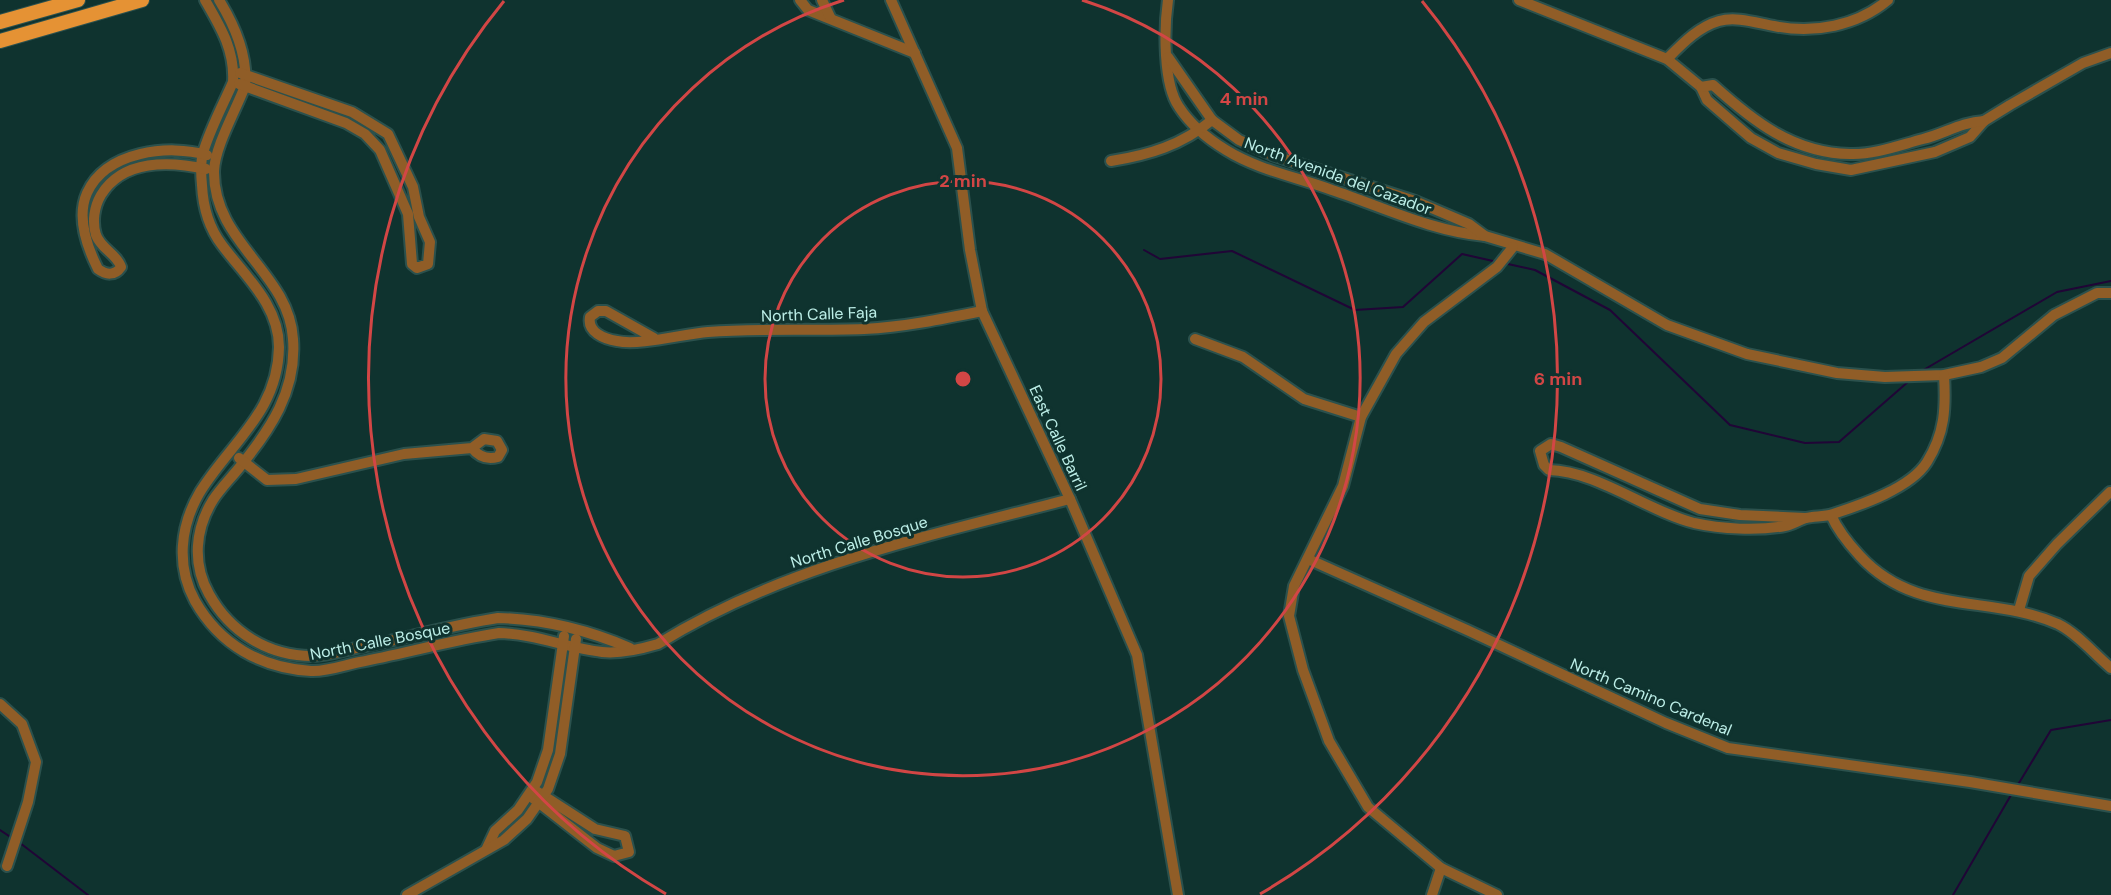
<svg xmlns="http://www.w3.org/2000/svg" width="2111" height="895" font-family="'DM Sans',sans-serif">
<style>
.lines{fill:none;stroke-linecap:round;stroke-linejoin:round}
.stream{stroke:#200536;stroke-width:2}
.minor-casing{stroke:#2b514d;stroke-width:14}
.major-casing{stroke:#2b514d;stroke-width:16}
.minor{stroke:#905d27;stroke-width:10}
.major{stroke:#e59234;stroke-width:14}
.ring{fill:none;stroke:#d24645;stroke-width:3}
.labels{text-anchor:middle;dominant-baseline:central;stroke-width:6;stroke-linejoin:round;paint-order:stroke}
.street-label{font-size:16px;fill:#bdefe8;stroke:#0f332f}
.centre{fill:#d24645;stroke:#0f332f;stroke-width:3}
.ring-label{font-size:18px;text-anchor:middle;font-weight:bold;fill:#d24645;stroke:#0f332f;stroke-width:6;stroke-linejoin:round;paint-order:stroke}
</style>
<rect width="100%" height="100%" fill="#0f332f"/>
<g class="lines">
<!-- stream -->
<g class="stream">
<path d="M1144,250L1160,259L1232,251L1355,310L1403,307L1462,254L1493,261"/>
<path d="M1508,264L1535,270L1610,310L1730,425L1805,443L1839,442L1909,381"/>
<path d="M1920,372L2057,292L2111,281"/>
<path d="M2019,783L2051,730L2111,720"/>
<path d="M0,830L12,838"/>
<path d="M20,843L88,895"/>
<path d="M1953,895L2011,795"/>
</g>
<defs>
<g id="minor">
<path d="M205,0C220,26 235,50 233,82C223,105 210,129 203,153C200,164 201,175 202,185C203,206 209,228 222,245C245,276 279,305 279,347C278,412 231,442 200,492C180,526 176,566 195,601C220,645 261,668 311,671C326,672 345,665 360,662C406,653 453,640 499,633C535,634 567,648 602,652C619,654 641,649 658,644C784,566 928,536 1070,499"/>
<path d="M219,0C235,26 248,55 245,86C236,110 215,146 214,171C213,243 289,272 293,339C297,391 270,430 239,468C230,479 220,489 213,500C195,529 192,564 209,594C230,632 268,656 312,656C328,656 345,650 361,647C407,638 452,625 498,618C543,619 588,630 630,648"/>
<path d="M800,0L808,10L915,53"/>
<path d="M822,0L830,17"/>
<path d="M891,0L957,148L970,250L982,311L1070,499L1137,655L1178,895"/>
<path d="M1168,0C1164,28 1163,84 1179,107C1190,124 1208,139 1226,150C1258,170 1297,177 1332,190C1383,207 1431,231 1485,236"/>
<path d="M1519,0L1667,59L1701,87L1707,100L1737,126L1751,138L1778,153L1816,164L1851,170L1935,152L1970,137L1984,121L2010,105L2083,63L2111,53"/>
<path d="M1168,57L1212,120L1239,140L1272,155L1415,201L1469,224L1485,236L1545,254L1667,325L1747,354L1837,373L1885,377L1944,375L1981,367L2002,358L2054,315L2097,293H2111"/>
<path d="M1667,59C1682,44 1698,27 1719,21C1736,16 1757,23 1774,26C1814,34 1857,26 1888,0"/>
<path d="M239,84L346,123L365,134L380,150L408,214L412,264L417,268L428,264L430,242L419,217L413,187L388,134L352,112L240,73"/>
<path d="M1701,87L1713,85C1753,121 1793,153 1850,154C1874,155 1900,145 1923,139C1944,134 1961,122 1984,121"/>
<path d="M1111,161C1149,155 1182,145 1212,120"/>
<path d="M206,169C170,161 123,159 101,195C94,207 92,222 96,235C101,249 117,254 121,267C115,276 106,275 98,269C87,247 76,218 87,193C106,151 169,144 207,155"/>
<path d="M654,338L606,311H598L590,317C587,332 604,339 617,341C639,346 683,334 708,332C760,328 812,331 864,329C904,327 943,319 982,311"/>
<path d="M1195,339L1243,357L1304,399L1361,417"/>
<path d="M239,458L267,480L296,479L404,454L472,448L484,439L497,441L502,450L498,457C487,460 479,457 472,448"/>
<path d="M1831,515C1838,531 1848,543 1860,556C1916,617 1990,594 2058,624C2077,633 2095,655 2111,668"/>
<path d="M1805,518L1740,515L1700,509L1561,447L1551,444L1540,451L1544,465L1549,470C1597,471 1647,511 1694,523C1721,529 1757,531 1785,526C1792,525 1799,520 1806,518C1815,516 1824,517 1833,514C1861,505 1911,488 1927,462C1945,433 1946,408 1944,375"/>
<path d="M1308,559L1467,630L1666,723L1728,748L1970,782L2111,806"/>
<path d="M2019,610L2029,576L2057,544L2110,492"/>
<path d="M0,704L22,724L36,762L28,802L7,866"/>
<path d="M529,795L597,848L614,856L629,852L625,836L595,829L533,789"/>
<path d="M487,848L495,831L518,810L537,782L548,750L564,636"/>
<path d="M407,895L504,840L527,819L548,789L560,754L576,639"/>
<path d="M1432,895L1441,868"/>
<path d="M1497,895L1441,868L1368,807L1329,741L1303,670L1289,616L1294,586L1343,486L1361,417L1396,354L1424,322L1497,267L1513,247"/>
</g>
<g id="major">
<path d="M0,22L78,0"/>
<path d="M0,41L142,0"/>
</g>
</defs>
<!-- minor casing -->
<use href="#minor" class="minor-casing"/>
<!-- major casing -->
<use href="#major" class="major-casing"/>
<!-- minor -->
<use href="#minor" class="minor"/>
<!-- major -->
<use href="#major" class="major"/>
</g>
<!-- distance rings -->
<g class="ring">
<circle cx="963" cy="379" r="198"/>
<path d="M1082 0A397 397 0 1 1 844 0"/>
<path d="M666 894A595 595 0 0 1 504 1M1422 1A595 595 0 0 1 1260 894"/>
</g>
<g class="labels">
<!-- street labels -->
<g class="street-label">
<text transform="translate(1338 176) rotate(20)">North Avenida del Cazador</text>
<text transform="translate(819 314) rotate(-2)">North Calle Faja</text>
<text transform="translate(1058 438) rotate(65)">East Calle Barril</text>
<text transform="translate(859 542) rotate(-17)">North Calle Bosque</text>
<text transform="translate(380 641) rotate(-11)">North Calle Bosque</text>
<text transform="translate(1651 697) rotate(23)">North Camino Cardenal</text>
</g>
</g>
<circle cx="963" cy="379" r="9" class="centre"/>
<g class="ring-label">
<text x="1244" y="105">4 min</text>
<text x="963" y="187">2 min</text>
<text x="1558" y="385">6 min</text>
</g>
</svg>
